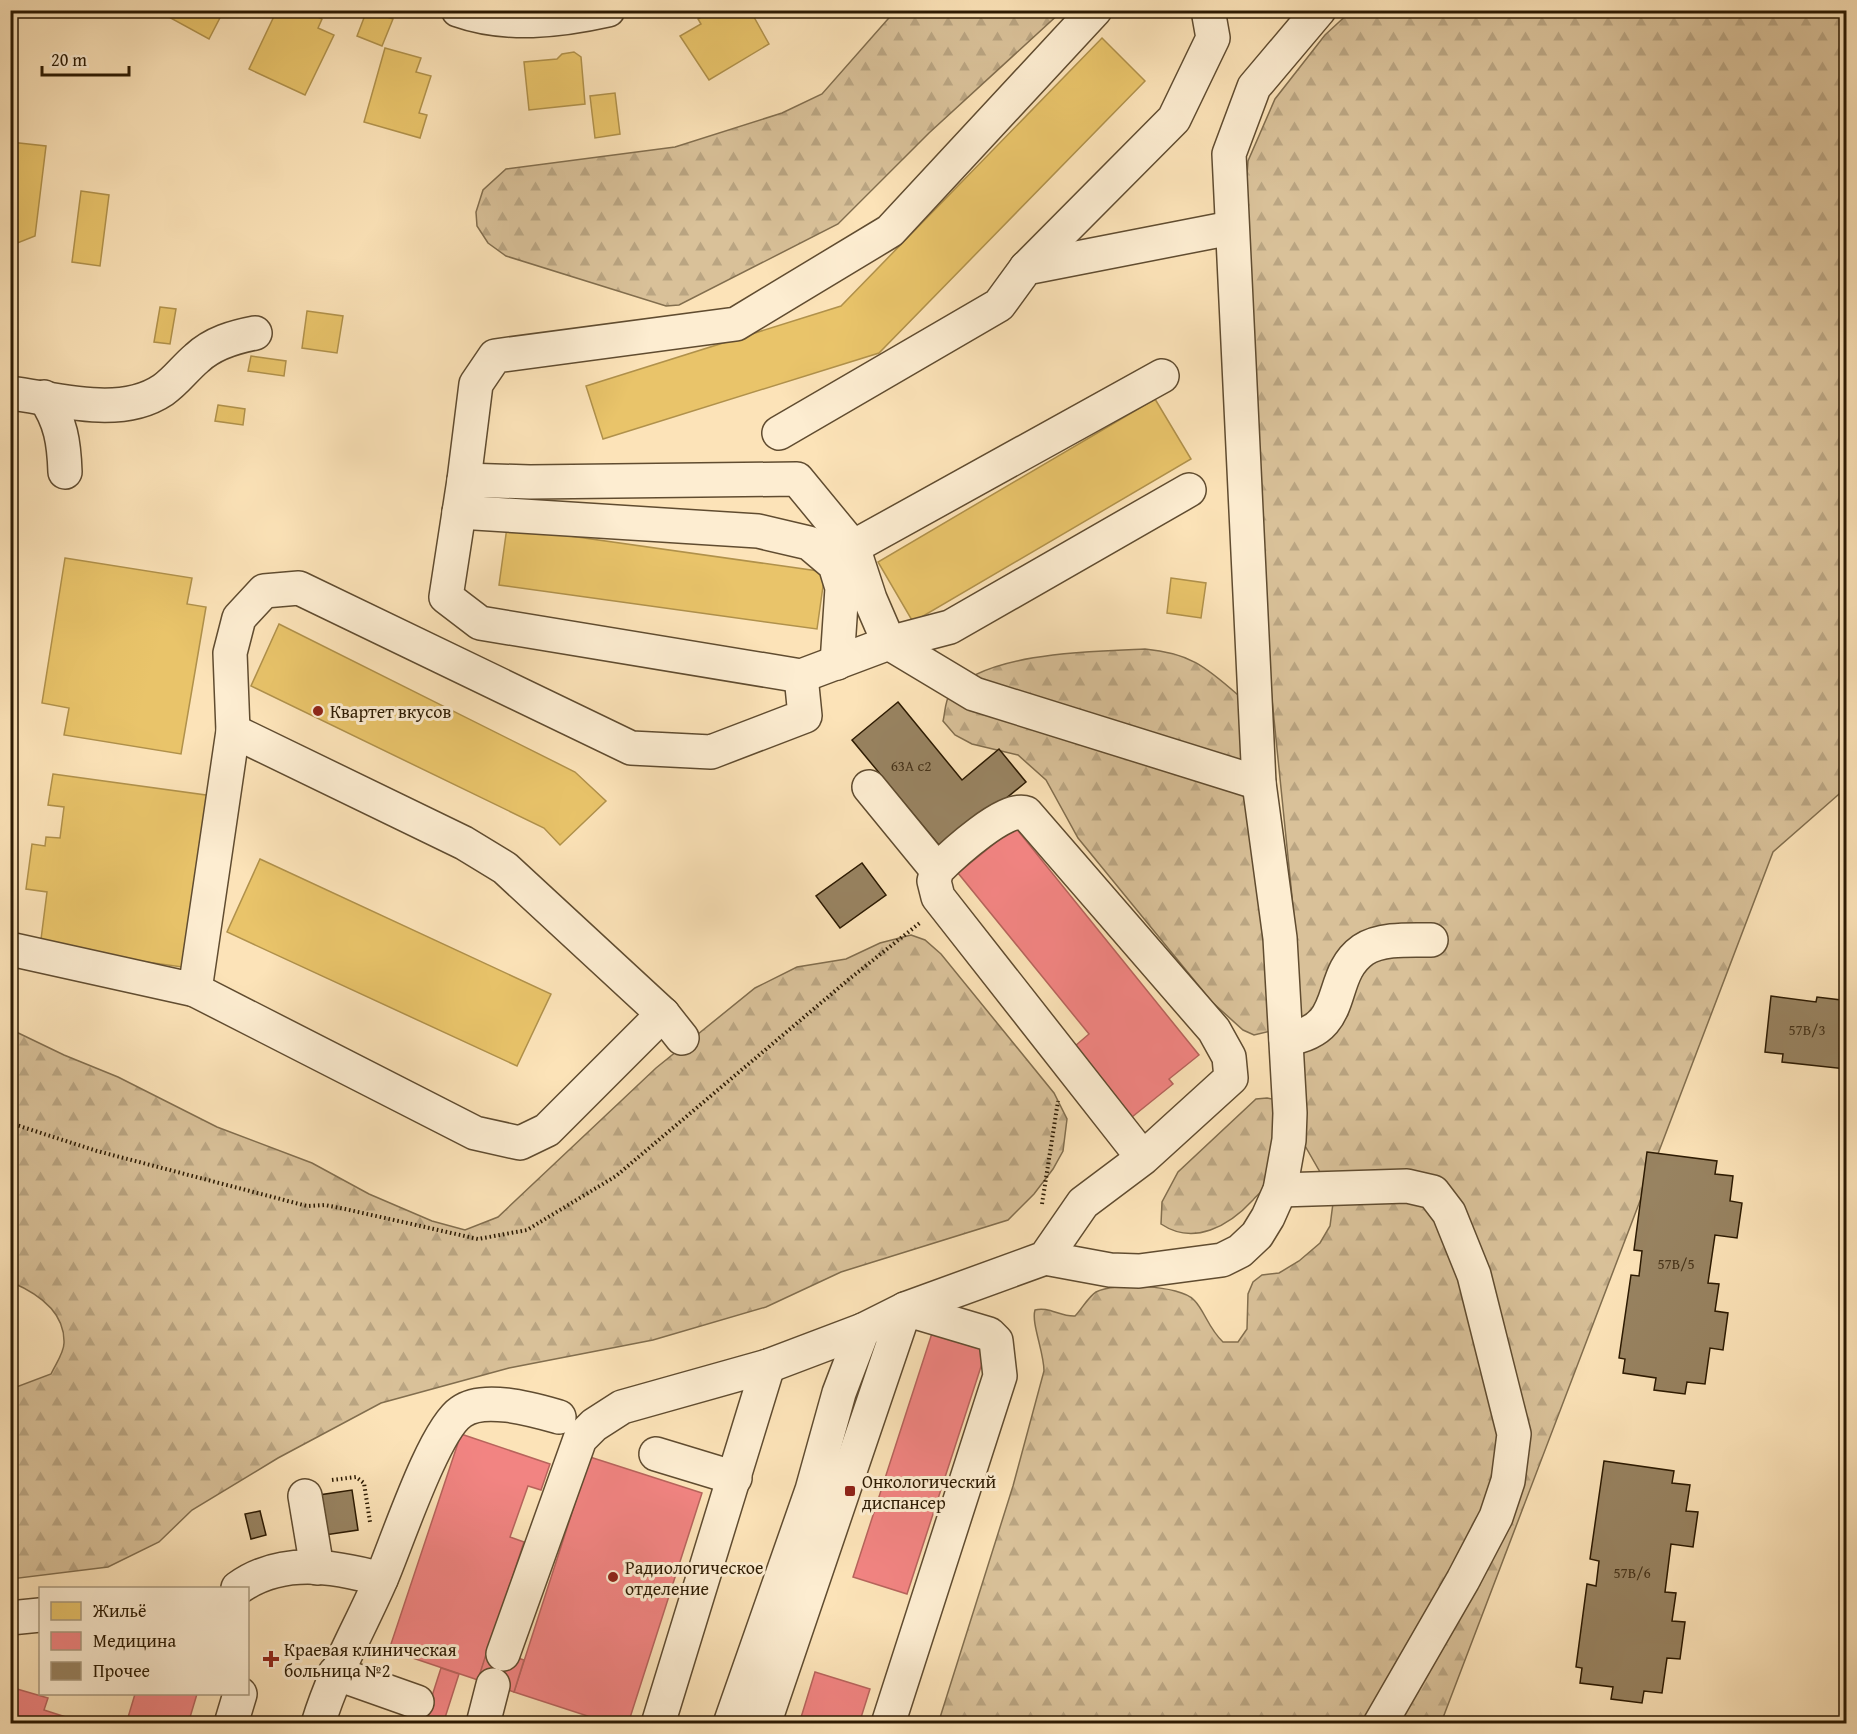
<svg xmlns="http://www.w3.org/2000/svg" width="1857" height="1734" font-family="'Gentium Book Plus',serif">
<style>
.forest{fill:url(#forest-firs);stroke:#826e4e;stroke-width:1.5}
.homes{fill:#e9c46a;stroke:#b0914b;stroke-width:1.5}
.health{fill:#f28482;stroke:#b7645c;stroke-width:1.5}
.building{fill:#988361;stroke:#2c1a02;stroke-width:1.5}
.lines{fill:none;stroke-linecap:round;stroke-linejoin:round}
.minor-casing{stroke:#604c30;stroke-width:36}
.path{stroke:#2c1a02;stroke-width:4;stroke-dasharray:1.5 3;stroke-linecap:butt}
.minor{stroke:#fdedd1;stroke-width:33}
.poi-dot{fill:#8f2418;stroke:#fdedd1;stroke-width:2}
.labels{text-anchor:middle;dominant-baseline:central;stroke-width:6;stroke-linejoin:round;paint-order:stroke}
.number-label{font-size:15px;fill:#47341a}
.poi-label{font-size:18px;fill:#2c1a02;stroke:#fdedd1;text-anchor:start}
</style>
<defs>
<pattern id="forest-firs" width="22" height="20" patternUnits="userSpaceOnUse" patternTransform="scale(1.5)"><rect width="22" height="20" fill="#d9c199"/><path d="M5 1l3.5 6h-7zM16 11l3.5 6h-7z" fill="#baa582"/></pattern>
</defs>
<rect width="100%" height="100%" fill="#fce3b8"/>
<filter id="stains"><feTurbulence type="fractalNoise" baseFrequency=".00333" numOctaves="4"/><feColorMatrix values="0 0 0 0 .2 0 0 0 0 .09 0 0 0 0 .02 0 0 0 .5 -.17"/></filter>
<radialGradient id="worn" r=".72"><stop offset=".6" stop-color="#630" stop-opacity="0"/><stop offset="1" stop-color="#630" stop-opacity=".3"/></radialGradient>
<!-- forest -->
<g class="forest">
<path d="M895,11H1062L929,133L838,224L679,305L666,306L506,256L488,243L477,226L476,212L483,190L506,169L675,147L782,113L822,94Z"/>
<path d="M1351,11H1846V788L1773,852L1441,1723L938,1724L1013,1486L1044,1371C1044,1352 1031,1323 1035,1310C1048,1306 1061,1317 1075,1316C1081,1310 1089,1296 1096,1292C1114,1282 1180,1285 1194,1300C1205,1311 1208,1328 1223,1342H1238L1247,1329L1248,1294L1253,1282L1262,1275L1279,1273L1299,1261L1320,1243L1330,1226L1333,1203L1328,1186L1304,1144L1303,1053L1313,1044L1354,975L1400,933L1333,987L1301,1024L1296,936L1262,601L1242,246L1248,161L1275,99L1325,35Z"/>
<path d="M1145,649C1189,653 1205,666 1238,695L1259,854L1271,1031L1254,1035L1243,1030L1212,1002L1078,838L1046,780L1018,755L972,744L955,735L943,721C945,714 945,700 950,694C983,652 1095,651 1145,649Z"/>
<path d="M911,935L925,940L941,954L1054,1093L1067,1119L1063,1151L1053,1169L1034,1194L1008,1220L841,1272L766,1307L653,1340L509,1368L381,1403L278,1458L192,1510L159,1542L108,1567L11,1579V1389L51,1374C55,1365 64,1353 64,1343C65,1312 37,1293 11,1282L10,1029L64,1055L118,1077L217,1127L312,1163L369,1194L432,1221L465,1230L498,1217L656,1068L755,988L797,967L846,959L880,943Z"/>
<path d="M1267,1098L1277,1100C1275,1115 1273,1173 1268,1183C1265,1189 1257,1195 1253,1200C1229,1226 1194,1246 1161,1224L1162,1202L1178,1172L1256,1099Z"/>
</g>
<!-- homes -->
<g class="homes">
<path d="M167,10H224L209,39L165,15Z"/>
<path d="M277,10H304L322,19L318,28L334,35L305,95L249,69Z"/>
<path d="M367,10L393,19L382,46L357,36Z"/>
<path d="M714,10H750L769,44L709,80L680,36L701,24L698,19Z"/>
<path d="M1102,38L1145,81L879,353L603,439L586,386L841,306Z"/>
<path d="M385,48L421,58L416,72L431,76L419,113L427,115L420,138L364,122Z"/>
<path d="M574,52L581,57L585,104L529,110L524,62L557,59L562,54Z"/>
<path d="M615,93L620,134L595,138L590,96Z"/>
<path d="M10,142L46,146L35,236L10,246Z"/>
<path d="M81,191L109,195L100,266L72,262Z"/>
<path d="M160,307L176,309L170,344L154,342Z"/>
<path d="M307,311L343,316L337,353L302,348Z"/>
<path d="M251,356L286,361L284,376L248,371Z"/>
<path d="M1155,399L1191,459L913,622L878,562Z"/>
<path d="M218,405L245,409L243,425L215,421Z"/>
<path d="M507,527L825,572L817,629L499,585Z"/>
<path d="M65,558L192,578L187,604L206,607L181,754L64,735L69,708L42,703Z"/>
<path d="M1171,578L1206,583L1201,618L1167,613Z"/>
<path d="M279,624L575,772L606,801L560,845L544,828L251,686Z"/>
<path d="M53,774L213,796L189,968L40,947L47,892L26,889L32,844L45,846L46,837L60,838L64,807L48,805Z"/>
<path d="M260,859L551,994L517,1066L227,932Z"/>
</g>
<!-- health -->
<g class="health">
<path d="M1015,827L1199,1055L1169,1079L1173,1084L1132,1117L1075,1046L1089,1034L958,873Z"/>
<path d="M935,1324L989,1342L907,1594L853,1577Z"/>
<path d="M461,1434L550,1464L541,1490L528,1486L510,1537L524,1542L478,1680L389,1650Z"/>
<path d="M590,1457L702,1493L628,1724H612L514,1692Z"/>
<path d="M488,1648L524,1660L514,1692L478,1680Z"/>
<path d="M441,1668L459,1674L443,1724H423Z"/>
<path d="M815,1672L870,1689L859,1724H799Z"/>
<path d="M17,1689L48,1698L44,1710L69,1718L67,1724H10V1711Z"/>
<path d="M135,1694H197L188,1724H126Z"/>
</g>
<!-- building -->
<g class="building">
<path d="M898,702L962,780L999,749L1026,782L943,850L852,740Z"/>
<path d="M862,863L886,895L840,928L816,896Z"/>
<path d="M1771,996L1816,1002L1817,997L1841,1000V1005H1846V1069L1782,1062L1783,1054L1765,1052Z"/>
<path d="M1647,1152L1717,1161L1715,1174L1733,1176L1730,1201L1742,1203L1737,1238L1715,1235L1708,1283L1719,1284L1715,1311L1728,1313L1723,1350L1710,1348L1705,1384L1687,1382L1685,1394L1654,1390L1656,1378L1623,1373L1625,1359L1619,1358L1631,1275L1639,1276L1642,1251L1634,1250Z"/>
<path d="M1604,1461L1674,1471L1672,1483L1690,1485L1686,1511L1698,1512L1693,1547L1671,1544L1665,1592L1676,1593L1672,1621L1685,1622L1680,1659L1667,1658L1662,1693L1644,1691L1642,1703L1611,1699L1613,1687L1580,1683L1582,1668L1576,1667L1587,1584L1596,1586L1599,1561L1590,1559Z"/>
<path d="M352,1490L358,1530L325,1535L319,1495Z"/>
<path d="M260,1511L266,1535L251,1539L245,1514Z"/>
</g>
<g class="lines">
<defs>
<g id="minor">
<path d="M458,10C506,27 559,21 608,10"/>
<path d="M1026,268L1174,119L1213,38L1208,10"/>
<path d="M10,393C58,399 120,419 163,390C176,381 185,368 197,358C213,343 234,337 255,333"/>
<path d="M44,397C61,421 64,443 65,472"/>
<path d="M779,433L999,305L1026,268L1231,228"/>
<path d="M464,480L476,384L495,356L736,324L890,231L1095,10"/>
<path d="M1189,490L950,627L889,643L801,676L480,623L446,597L464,480L530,482L797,479L853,547L870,599L889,643L974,694L1259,783"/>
<path d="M459,512L758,531L809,543L835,565L842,588L837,663"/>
<path d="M853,547L1162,376"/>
<path d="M233,731L464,843L505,868L663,1014L682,1038"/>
<path d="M869,787L937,870"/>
<path d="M10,949L195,990L233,731L230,653L239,618L264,591L299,588L631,748L711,752L805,716L801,676"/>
<path d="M195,990L475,1133L520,1143L547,1130L663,1014"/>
<path d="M1286,1039C1351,1030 1325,977 1363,950C1381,938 1410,940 1431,940"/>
<path d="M1280,1190L1407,1186L1433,1192L1449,1213L1474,1275L1514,1434L1508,1481L1496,1517L1463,1580L1380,1724"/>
<path d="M1045,1258L1110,1270L1139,1271L1222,1260L1240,1251L1257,1235L1268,1217L1280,1190L1289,1140L1290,1113L1280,938L1259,783L1229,154L1254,87L1319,10"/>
<path d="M656,1454L735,1478"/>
<path d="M305,1496L317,1568"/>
<path d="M238,1588C281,1557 333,1566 381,1579"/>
<path d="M10,1618L40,1615"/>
<path d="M503,1654L580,1439L594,1425L622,1407L768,1366L863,1330"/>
<path d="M335,1673L417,1702"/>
<path d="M231,1724L240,1694"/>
<path d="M318,1724C334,1671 361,1626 382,1577C397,1542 434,1430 461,1412C484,1395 534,1410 559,1417"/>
<path d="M483,1724L493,1685"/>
<path d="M658,1724L768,1366"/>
<path d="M730,1724L812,1490L839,1393L863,1330L905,1309L1045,1258L1083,1203L1143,1158L1231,1078L1229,1057L1214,1030L1026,813C1006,805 952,855 937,870L934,881L938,897L1143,1158"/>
<path d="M764,1724L905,1309L989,1334L996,1341L1000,1376L888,1724"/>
</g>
</defs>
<!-- minor casing -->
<use href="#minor" class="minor-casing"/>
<!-- path -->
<g class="path">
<path d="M10,1123L97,1151L307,1206L325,1205L345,1209L478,1239L527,1230L616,1176L848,980L921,922"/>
<path d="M1042,1204L1058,1101"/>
<path d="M332,1480L356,1477L364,1483L370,1522"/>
</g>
<!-- minor -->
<use href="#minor" class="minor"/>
</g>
<!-- markers -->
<g class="poi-dot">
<circle cx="318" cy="711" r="6"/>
<rect x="844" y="1485" width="12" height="12" rx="3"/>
<circle cx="613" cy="1577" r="6"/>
<path d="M268 1650h6v6h6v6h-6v6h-6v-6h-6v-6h6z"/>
</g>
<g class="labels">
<!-- number labels -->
<g class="number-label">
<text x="911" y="765">63А с2</text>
<text x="1807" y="1029">57В/3</text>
<text x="1676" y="1263">57В/5</text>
<text x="1632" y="1572">57В/6</text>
</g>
<!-- poi labels -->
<g class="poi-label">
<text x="330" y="711">Квартет вкусов</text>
<text x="862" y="1481">Онкологический<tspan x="862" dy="21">диспансер</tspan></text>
<text x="625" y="1567">Радиологическое<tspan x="625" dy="21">отделение</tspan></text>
<text x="284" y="1649">Краевая клиническая<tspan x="284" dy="21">больница №2</tspan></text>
</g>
</g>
<!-- margin -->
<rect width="1857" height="1734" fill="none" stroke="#fce3b8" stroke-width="36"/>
<rect x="12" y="12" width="1833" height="1710" fill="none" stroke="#2c1a02" stroke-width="3"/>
<rect x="18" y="18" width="1821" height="1698" fill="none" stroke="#2c1a02" stroke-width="1.5"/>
<!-- legend -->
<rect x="39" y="1587" width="210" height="108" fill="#fdedd1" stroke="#a9997e" stroke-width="1.5"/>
<rect x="51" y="1602" width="30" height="18" fill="#e9c46a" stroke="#a9997e" stroke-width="1.5"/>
<text x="93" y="1617" font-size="18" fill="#2c1a02">Жильё</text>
<rect x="51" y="1632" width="30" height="18" fill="#f28482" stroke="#a9997e" stroke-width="1.5"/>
<text x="93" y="1647" font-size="18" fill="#2c1a02">Медицина</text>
<rect x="51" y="1662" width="30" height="18" fill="#988361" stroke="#a9997e" stroke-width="1.5"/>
<text x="93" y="1677" font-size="18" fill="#2c1a02">Прочее</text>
<!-- scale -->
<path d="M42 66v9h87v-9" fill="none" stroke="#2c1a02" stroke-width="3"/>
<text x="51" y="66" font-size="18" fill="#2c1a02" stroke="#fdedd1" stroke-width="4.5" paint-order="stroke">20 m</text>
<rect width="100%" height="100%" filter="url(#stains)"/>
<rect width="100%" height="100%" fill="url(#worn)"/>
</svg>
